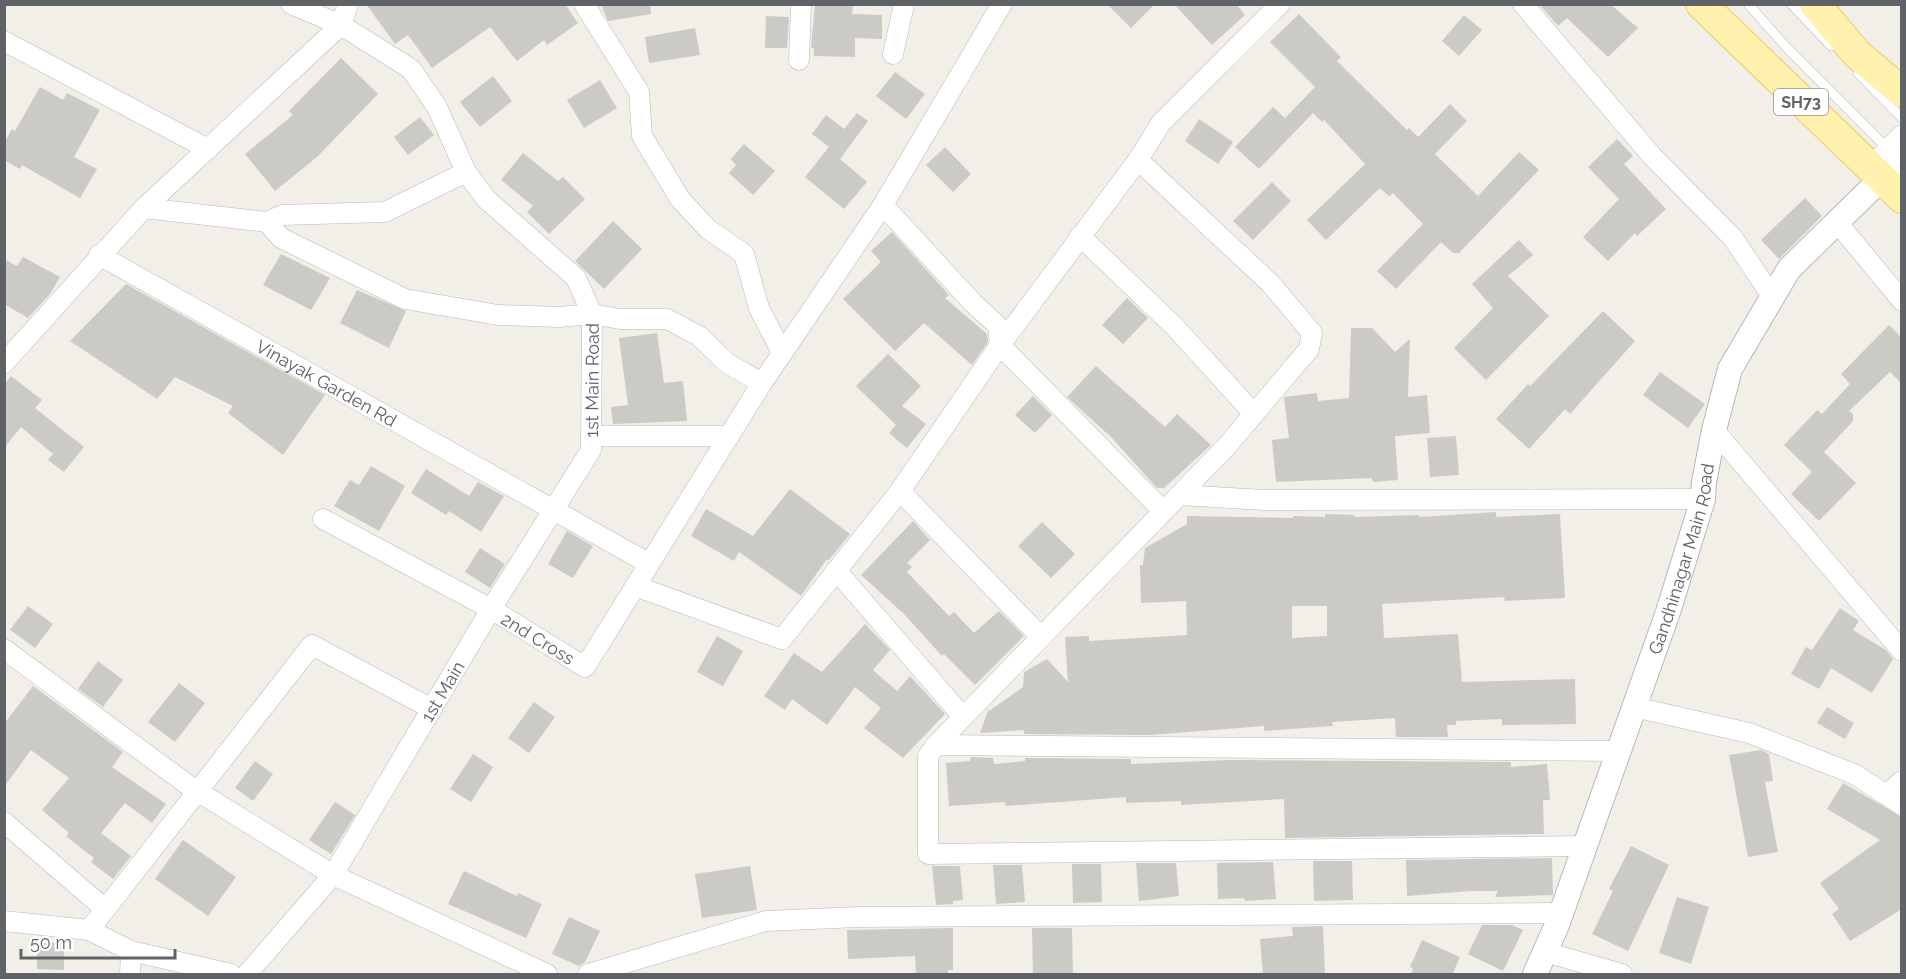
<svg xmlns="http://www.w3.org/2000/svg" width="1906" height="979" font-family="Raleway,sans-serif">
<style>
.building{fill:#cccac5;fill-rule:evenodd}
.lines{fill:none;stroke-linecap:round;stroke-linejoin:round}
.service-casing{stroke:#b5b8bc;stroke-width:10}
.minor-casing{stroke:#b5b8bc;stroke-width:21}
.tertiary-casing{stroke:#b5b8bc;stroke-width:26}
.primary-casing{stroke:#f2c960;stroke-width:32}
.service{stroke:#fff;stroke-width:9}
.minor{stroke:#fff;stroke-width:20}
.tertiary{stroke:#fff;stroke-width:24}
.primary{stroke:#fff2af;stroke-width:30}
.labels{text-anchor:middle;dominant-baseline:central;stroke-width:4.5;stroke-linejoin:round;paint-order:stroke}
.shield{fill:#fff;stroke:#8f9295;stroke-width:1.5}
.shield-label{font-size:16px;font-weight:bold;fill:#5f6368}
.street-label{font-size:18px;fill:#5f6368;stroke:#fff}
</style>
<rect width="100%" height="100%" fill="#f1efe8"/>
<!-- building -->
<g class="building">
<path d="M366,4H565L578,23L547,45L544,40L517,61L490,27L432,68L408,35L395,44Z"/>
<path d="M601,4H650L651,14L608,21Z"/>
<path d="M815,4H853L852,14L882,15V39L855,38V57L814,56V48H811Z"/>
<path d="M1107,4H1155L1131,28Z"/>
<path d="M1174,4H1236L1245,15L1212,45Z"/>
<path d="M1539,4H1610L1638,28L1608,57L1567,18L1558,26Z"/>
<path d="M1299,14L1341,57L1337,61L1407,130L1409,128L1418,137L1450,104L1467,121L1435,154L1478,196L1519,152L1539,170L1459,253H1453L1441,242L1396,289L1377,271L1423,224L1393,193L1389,196L1380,188L1326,240L1307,220L1365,164L1324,120L1322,122L1313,113L1259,169L1235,147L1273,107L1285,118L1315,87L1270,42Z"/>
<path d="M1464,15L1482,30L1459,56L1442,41Z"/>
<path d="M766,16L789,17L787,48H765Z"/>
<path d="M695,28L700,55L649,63L645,37Z"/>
<path d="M341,58L378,94L317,157L275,191L245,154L293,115L289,111Z"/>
<path d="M895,72L925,94L906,119L876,96Z"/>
<path d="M493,76L512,101L480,127L460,102Z"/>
<path d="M600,80L617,108L584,128L567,100Z"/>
<path d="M40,87L63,100L67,93L100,110L74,157L97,169L80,198L22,165L20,169L4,160V143L12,129L15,131Z"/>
<path d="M857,113L868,121L840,159L867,182L844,209L805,177L829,147L812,134L826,115L844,129Z"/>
<path d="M420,117L434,135L408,155L394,137Z"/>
<path d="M1199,119L1233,142L1218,164L1185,141Z"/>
<path d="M1617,139L1633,156L1624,164L1666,209L1637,236L1635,233L1608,261L1583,237L1619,199L1588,167Z"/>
<path d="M744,144L775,171L753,195L729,173L736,165L731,159Z"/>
<path d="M945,147L971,174L953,192L926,165Z"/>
<path d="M523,153L558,181L563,177L585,199L549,234L527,212L533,206L501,180Z"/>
<path d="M1272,182L1291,201L1253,240L1233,221Z"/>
<path d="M1805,198L1822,216L1779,259L1761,240Z"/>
<path d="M613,221L642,249L604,289L575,261Z"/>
<path d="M892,232L949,295L945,298L987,334L988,342L972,365L924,323L895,351L843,299L881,262L871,251Z"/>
<path d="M1519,240L1533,255L1508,276L1549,316L1486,380L1454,348L1493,308L1472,284Z"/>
<path d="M281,254L330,278L311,310L263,285Z"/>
<path d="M23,257L60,277L50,294L28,318L4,304V259L17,266Z"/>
<path d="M126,284L325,395L283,455L228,413L233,406L175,377L157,399L70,341Z"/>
<path d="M357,290L406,311L389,348L340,323Z"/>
<path d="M1127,298L1148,318L1123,344L1102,325Z"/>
<path d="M1603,311L1635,341L1570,414L1565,409L1529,449L1496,419L1528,384L1530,386Z"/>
<path d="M1889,325L1902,338V384L1890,372L1849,411L1853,414V421L1824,452L1856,483L1819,521L1791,494L1812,472L1784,445L1817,410L1822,414L1850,384L1841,374Z"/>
<path d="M1351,328H1372L1395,352L1410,339L1408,397L1427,395L1430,433L1395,436L1398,480L1373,482L1372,478L1276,482L1272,440L1289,438L1284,397L1317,393L1318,401L1349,398Z"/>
<path d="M657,333L664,383L683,381L687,421L613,424L611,407L628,405L619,338Z"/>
<path d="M888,354L921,386L902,406L926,424L907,448L889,433L896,425L856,386Z"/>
<path d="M1096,366L1165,427L1177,414L1211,445L1164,488H1157L1112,438L1067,397Z"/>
<path d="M1660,372L1705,404L1688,428L1643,395Z"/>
<path d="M11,376L42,400L35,408L84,447L64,472L48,460L53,454L21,427L4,448V385Z"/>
<path d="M1033,396L1052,415L1035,433L1015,415Z"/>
<path d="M1456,436L1459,475L1430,477L1427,438Z"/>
<path d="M371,466L405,486L379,531L334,506L350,480L359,485Z"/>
<path d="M426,469L469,496L478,482L504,496L481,532L449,511L446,515L411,493Z"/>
<path d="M790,489L850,534L829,560H826L801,596L739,552L734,561L691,536L706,509L753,536Z"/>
<path d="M1496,512V517L1560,514L1565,598L1505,601L1504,597L1382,604L1384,638L1458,634L1462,682L1575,679L1576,724L1502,725V719L1456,721V725H1447L1448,737H1396L1395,718L1332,722L1333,726L1264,731V726L1150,735L1024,734V730L980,733L989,708V711L1023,687L1024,672L1047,659L1068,682L1065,637L1089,636V641L1187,635L1186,601L1141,603L1140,565H1143L1145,548L1187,524V516L1293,518V516L1325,517V514L1355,515L1354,517L1419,515V517ZM1292,606H1327V636L1292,638Z"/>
<path d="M913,521L930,540L907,563L912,567L907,572L949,616L954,612L974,633L999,611L1024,636L975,685L944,654L942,656L904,614L861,575Z"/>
<path d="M1042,522L1075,554L1051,578L1018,546Z"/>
<path d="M567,531L593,546L573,578L548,564Z"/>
<path d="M480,548L505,564L490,588L465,572Z"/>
<path d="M28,606L53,624L35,648L10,630Z"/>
<path d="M1840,608L1859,621L1853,630L1886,650L1893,659L1872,693L1831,668L1819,689L1791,674L1806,647L1812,650Z"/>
<path d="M865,624L890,650L873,670L897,691L910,676L945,714L903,758L864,728L881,708L855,687L827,725L792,699L785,710L764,696L794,653L822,672Z"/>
<path d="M717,636L743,651L723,686L697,672Z"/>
<path d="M98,661L123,680L103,707L78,689Z"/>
<path d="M179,683L205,703L175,742L148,722Z"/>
<path d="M33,686L123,752L112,767L166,804L152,823L125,803L101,833L131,856L113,879L91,862L94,858L66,836L69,833L42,810L69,778L31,750L4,787V724Z"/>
<path d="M534,702L555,717L529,753L508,738Z"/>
<path d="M1827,707L1854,723L1845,739L1817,723Z"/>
<path d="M1761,750L1769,754L1773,781L1765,782L1778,852L1748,857L1729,755Z"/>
<path d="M473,754L493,767L471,802L450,789Z"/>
<path d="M971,757L993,758L994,764L1025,761V758L1131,759V764L1230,760L1511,762V767L1547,764L1550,800H1543L1544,834L1285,838L1284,799L1181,805V801L1126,803V797L1006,806L1005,802L949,806L946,763L970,761Z"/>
<path d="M255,761L273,774L253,801L235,788Z"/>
<path d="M1843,783L1902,817V909L1850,941L1832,914L1839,909L1820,883L1880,840L1827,809Z"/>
<path d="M335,802L355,815L331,854L309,840Z"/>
<path d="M183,840L236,877L208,916L155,879Z"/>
<path d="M1631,846L1669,865L1628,951L1592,934L1613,891L1609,889Z"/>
<path d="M1552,858L1553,895L1495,897L1498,891H1470L1407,896L1406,860Z"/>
<path d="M1313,861H1352L1353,900L1314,901Z"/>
<path d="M1273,862L1276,899L1245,901L1244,898L1218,899L1217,863Z"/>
<path d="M1136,863H1176L1179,896L1139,901Z"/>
<path d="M1072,864H1101L1102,902L1073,903Z"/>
<path d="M993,865H1022L1025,902L996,904Z"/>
<path d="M750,866L757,910L702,918L695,874Z"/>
<path d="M932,866H960L963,900L953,901V904L936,905Z"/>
<path d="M464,871L517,896L518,893L542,904L526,938L448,904Z"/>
<path d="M1677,897L1709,907L1691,964L1659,953Z"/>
<path d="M569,917L600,931L585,962L579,966L552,954Z"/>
<path d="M1482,925H1512L1523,930L1503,971L1468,954Z"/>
<path d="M1323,926L1325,975H1263L1260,939L1293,936L1292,927Z"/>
<path d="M953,928V970H948V973L916,974L915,956L848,959L847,930Z"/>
<path d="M1032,928H1072L1073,975H1033Z"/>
<path d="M1422,940L1460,957L1452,975H1411L1413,968L1410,967Z"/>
<path d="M37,943H64V970L37,969Z"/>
</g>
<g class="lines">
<defs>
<g id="service">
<path d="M1748,4L1789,50L1888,149"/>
<path d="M1791,4L1831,46"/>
<path d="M1858,73L1902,118"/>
</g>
<g id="minor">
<path d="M584,4L639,92L642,136L680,199L708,229L744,254L759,308L782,353"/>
<path d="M1523,4L1652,156L1733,238L1773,298"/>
<path d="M4,41L208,149"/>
<path d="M893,54L904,4"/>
<path d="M799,60L801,4"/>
<path d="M1138,160L1270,283L1312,333L1309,349L1226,447L936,745L928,756V854L1585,846"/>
<path d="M1870,168L1902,135"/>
<path d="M883,205L973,303L998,326L1000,345L1163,511"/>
<path d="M144,208L267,222L282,215L385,212L466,172"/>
<path d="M267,222L281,238L405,299L498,315L559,317L592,314L620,319H667L699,336L727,363L762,383"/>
<path d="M1837,222L1902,301"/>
<path d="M1080,236L1175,327L1254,414"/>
<path id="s1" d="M99,255L648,563"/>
<path d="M4,363L144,208L341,25L291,4"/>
<path d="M1714,430L1902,651"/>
<path d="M591,436H729"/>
<path d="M900,491L1041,637"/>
<path d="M1179,495L1264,500L1703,499"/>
<path id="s2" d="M323,519L491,609L585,667L762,383L883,205L1002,4"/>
<path d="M836,570L963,717"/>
<path d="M635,586L782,639L900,491L1000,345L1138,160L1161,123L1280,4"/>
<path d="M4,649L192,788L333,875L547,974"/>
<path d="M1634,707L1749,733L1854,774L1902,805"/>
<path d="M936,745L1619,751"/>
<path d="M1886,795L1902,781"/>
<path d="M4,822L105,909"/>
<path d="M4,921L89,930L131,951L130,974"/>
<path d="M89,930L312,645L432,709"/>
<path d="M131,951L231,974"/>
<path d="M1545,952L1622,974"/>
<path id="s3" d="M247,974L333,875L491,609L591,450L592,314L576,278L486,199L466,172L437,107L411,69L341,25L348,4"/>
<path d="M588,974L766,921L859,917L1561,913"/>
</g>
<g id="tertiary">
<path id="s4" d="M1535,974L1557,925L1668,612L1703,499L1704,482L1714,430L1730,369L1789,269L1881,179L1902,163"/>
</g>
<g id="primary">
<path d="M1701,4L1902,198"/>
<path d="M1815,4L1857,54L1902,92"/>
</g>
</defs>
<!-- service casing -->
<use href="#service" class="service-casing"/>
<!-- minor casing -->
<use href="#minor" class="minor-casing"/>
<!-- tertiary casing -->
<use href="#tertiary" class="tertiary-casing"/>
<!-- primary casing -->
<use href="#primary" class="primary-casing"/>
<!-- service -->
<use href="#service" class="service"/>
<!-- minor -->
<use href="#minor" class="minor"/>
<!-- tertiary -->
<use href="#tertiary" class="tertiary"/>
<!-- primary -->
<use href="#primary" class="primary"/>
</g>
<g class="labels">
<!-- shield labels -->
<rect class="shield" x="1774" y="89" width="54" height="26" rx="4.5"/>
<g class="shield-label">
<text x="1801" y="102">SH73</text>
</g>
<!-- street labels -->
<g class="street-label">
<text stroke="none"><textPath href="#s3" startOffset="698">1st Main Road</textPath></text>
<text stroke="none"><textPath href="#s1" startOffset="261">Vinayak Garden Rd</textPath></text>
<text stroke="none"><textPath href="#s4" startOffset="441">Gandhinagar Main Road</textPath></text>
<text stroke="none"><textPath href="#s2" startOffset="246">2nd Cross</textPath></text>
<text stroke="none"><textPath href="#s3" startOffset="345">1st Main</textPath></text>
</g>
</g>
<!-- border -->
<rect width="1906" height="979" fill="none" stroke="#5f6368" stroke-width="12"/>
<!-- scale -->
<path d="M21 949v9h154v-9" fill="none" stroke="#5f6368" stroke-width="3"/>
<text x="30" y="949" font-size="18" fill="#5f6368" stroke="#ffffff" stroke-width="4.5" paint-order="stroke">50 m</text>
</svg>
